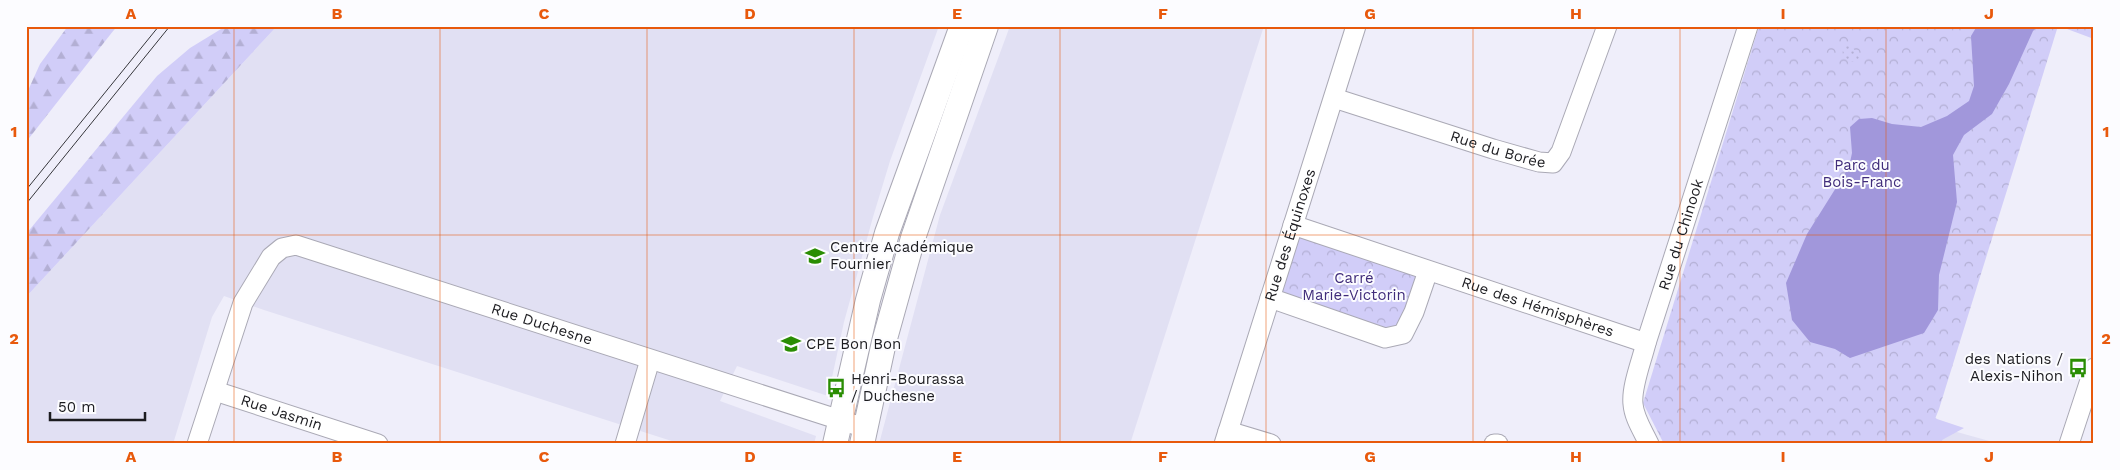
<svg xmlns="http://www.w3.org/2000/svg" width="2120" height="470" font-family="'Work Sans',sans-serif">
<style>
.built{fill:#e1e0f3}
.grass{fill:#d1cdf8}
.forest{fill:url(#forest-firs)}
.park{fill:url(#park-crowns)}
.garden{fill:url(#garden-dots)}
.water{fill:#a197db}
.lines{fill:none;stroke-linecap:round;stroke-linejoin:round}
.minor-casing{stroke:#aaa9b5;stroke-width:21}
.major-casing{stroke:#aaa9b5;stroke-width:26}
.minor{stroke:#fff;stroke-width:19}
.major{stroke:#fff;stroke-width:24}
.tram{stroke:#36363b;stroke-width:1}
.grid{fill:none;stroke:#e8590c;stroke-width:1;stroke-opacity:0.55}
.labels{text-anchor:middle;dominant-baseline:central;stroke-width:4;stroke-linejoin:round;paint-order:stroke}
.street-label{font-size:15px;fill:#1c1c20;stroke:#fcfcff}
.park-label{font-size:15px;fill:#402c7b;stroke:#fcfcff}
.poi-label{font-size:15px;fill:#1c1c20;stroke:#fcfcff;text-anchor:start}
.neatline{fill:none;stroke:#e8590c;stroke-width:2}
.grid-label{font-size:16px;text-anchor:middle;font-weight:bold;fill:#e8590c}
</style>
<defs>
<pattern id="forest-firs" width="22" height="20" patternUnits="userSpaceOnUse" patternTransform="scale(1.25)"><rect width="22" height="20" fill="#d1cdf8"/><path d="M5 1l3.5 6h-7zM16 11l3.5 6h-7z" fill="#b3afd4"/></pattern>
<pattern id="park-crowns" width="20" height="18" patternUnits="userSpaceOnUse" patternTransform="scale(1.25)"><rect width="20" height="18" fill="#d1cdf8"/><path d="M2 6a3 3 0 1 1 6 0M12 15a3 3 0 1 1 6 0" fill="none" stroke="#b3afd4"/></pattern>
<pattern id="garden-dots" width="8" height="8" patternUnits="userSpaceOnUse" patternTransform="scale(1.25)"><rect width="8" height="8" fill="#d1cdf8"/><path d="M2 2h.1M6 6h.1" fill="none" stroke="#b3afd4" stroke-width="1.8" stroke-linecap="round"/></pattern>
</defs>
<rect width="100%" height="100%" fill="#efeefa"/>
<!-- built -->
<g class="built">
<path d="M277,26H939L890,161L873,217L844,322L828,396L737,366L720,401L816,436L814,444H681L264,310L224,296L212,317L173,444H26V297Z"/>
<path d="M1010,26H1264L1130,444H879L940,215Z"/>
<path d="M1939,427L2000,444H1932Z"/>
</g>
<!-- grass -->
<path class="grass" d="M1925,410L1937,419L1964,428L1942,440L1943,444H1872Z"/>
<!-- forest -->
<g class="forest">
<path d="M68,26H117L26,142V95L40,64Z"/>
<path d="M226,26H277L26,297V234L157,76L190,48Z"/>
</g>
<!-- park -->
<g class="park">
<path d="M1759,26H2058L1939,409L1925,444H1664L1643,403Z"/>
<path d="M2059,26H2094V39Z"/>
<path d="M1293,225L1428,271L1403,334L1270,298Z"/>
</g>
<!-- garden -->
<path class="garden" d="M1846,45C1854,46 1856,52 1859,58L1856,61L1850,62L1843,55L1842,47Z"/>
<!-- water -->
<path class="water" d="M1977,26H2038L2033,31L2009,84L1992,114L1964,135L1953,155L1957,202L1939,275L1938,310L1924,333L1850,358L1835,349L1810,342L1792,320L1786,283L1807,234L1849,167L1852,153L1850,127L1859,119L1872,118L1892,124L1921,127L1947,116L1969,101L1974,86L1971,36Z"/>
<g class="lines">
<defs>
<g id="minor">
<path id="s1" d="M1334,98L1493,149L1539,162L1553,163L1561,152L1607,26"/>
<path id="s2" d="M1293,225L1646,343"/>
<path d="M1270,298L1385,338L1403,334L1414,312L1428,271"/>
<path id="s3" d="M215,391L378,444"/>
<path d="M1228,431L1271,444"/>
<path id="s4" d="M197,444L243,303L271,257L282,248L296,245L865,428"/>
<path d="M625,444L650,360"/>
<path id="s5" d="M1224,444L1356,26"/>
<path d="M1494,444H1498"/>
<path id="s6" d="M1649,444C1643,431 1634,418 1633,404C1631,387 1642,360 1646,343L1748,26"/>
<path d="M2069,444L2094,368"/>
</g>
<g id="major">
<path d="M835,444L868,300L887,233L962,26"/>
<path d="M862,444L884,342L913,238L986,26"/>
</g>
</defs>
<!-- minor casing -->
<use href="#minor" class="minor-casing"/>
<!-- major casing -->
<use href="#major" class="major-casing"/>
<!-- minor -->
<use href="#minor" class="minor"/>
<!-- major -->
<use href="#major" class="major"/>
<!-- tram -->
<g class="tram">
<path d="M26,190L159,26"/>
<path d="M26,204L170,26"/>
</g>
</g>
<!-- grid -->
<path class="grid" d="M234,26V444M440,26V444M647,26V444M854,26V444M1060,26V444M1266,26V444M1473,26V444M1680,26V444M1886,26V444M26,235H2094"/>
<!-- icons -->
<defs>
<symbol id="school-bare" viewBox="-9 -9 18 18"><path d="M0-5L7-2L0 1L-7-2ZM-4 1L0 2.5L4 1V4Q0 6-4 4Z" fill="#2a8d03" stroke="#fcfcff" stroke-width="2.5" paint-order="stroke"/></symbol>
<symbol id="bus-bare" viewBox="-9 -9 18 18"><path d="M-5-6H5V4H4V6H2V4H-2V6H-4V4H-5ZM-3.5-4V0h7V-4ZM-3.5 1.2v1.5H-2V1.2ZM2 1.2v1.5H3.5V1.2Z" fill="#2a8d03" stroke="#fcfcff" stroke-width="2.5" paint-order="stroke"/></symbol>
</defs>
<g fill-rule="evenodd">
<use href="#school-bare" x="801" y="242" width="28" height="28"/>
<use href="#school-bare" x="777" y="330" width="28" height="28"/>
<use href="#bus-bare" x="2064" y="354" width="28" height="28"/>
<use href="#bus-bare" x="822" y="374" width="28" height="28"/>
</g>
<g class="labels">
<!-- street labels -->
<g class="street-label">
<text stroke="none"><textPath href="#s1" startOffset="172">Rue du Borée</textPath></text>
<text stroke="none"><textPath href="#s5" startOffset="219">Rue des Équinoxes</textPath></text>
<text stroke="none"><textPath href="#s6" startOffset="220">Rue du Chinook</textPath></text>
<text stroke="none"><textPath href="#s2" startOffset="258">Rue des Hémisphères</textPath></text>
<text stroke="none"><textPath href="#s4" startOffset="489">Rue Duchesne</textPath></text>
<text stroke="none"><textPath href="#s3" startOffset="70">Rue Jasmin</textPath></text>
</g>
<!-- park labels -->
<g class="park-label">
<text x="1862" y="165">Parc du<tspan x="1862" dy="17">Bois-Franc</tspan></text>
<text x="1354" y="278">Carré<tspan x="1354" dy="17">Marie-Victorin</tspan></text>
</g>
<!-- poi labels -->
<g class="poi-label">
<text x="830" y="247">Centre Académique<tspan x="830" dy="17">Fournier</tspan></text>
<text x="806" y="344">CPE Bon Bon</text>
<text x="2063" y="359" text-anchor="end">des Nations /<tspan x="2063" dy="17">Alexis-Nihon</tspan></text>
<text x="851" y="379">Henri-Bourassa<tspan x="851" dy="17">/ Duchesne</tspan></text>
</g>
</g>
<!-- border -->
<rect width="2120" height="470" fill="none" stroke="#fcfcff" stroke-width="55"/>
<!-- scale -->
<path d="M50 412v8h95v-8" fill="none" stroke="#1c1c20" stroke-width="2.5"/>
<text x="58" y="412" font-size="15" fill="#1c1c20" stroke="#fcfcff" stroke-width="4" paint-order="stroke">50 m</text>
<rect x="28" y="28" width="2064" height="414" class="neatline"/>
<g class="grid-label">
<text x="131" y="19">A</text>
<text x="337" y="19">B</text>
<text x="544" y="19">C</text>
<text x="750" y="19">D</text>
<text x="957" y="19">E</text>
<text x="1163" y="19">F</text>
<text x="1370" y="19">G</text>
<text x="1576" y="19">H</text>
<text x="1783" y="19">I</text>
<text x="1989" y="19">J</text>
<text x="14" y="137">1</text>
<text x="2106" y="137">1</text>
<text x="14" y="344">2</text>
<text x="2106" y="344">2</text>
<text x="131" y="462">A</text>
<text x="337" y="462">B</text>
<text x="544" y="462">C</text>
<text x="750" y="462">D</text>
<text x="957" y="462">E</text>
<text x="1163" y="462">F</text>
<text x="1370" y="462">G</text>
<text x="1576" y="462">H</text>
<text x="1783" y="462">I</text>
<text x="1989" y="462">J</text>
</g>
</svg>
